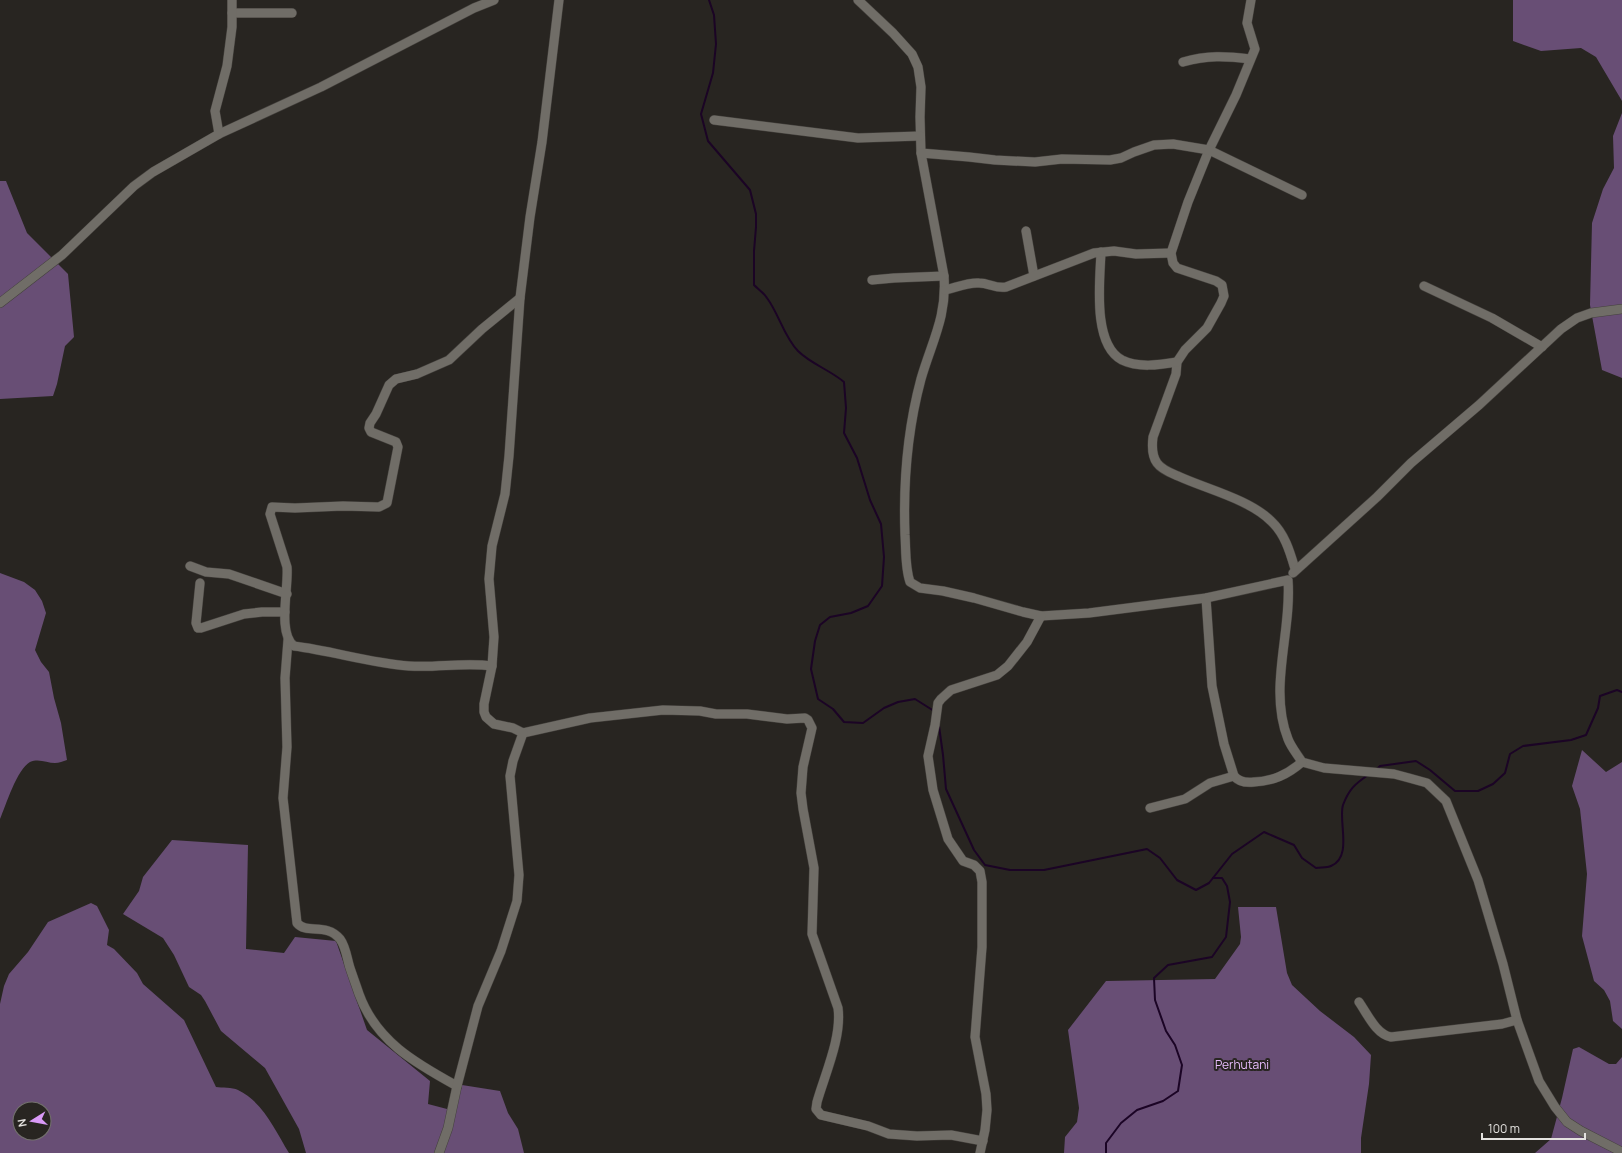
<svg xmlns="http://www.w3.org/2000/svg" width="1622" height="1153" font-family="Manrope,sans-serif">
<style>
.forest{fill:#684e75;fill-rule:evenodd}
.lines{fill:none;stroke-linecap:round;stroke-linejoin:round}
.stream{stroke:#1b0425;stroke-width:2}
.minor-casing{stroke:#44413d;stroke-width:10}
.minor{stroke:#706d67;stroke-width:9}
.labels{text-anchor:middle;dominant-baseline:central;stroke-width:4;stroke-linejoin:round;paint-order:stroke}
.park-label{font-size:12px;fill:#e9beff;stroke:#282521}
</style>
<rect width="100%" height="100%" fill="#282521"/>
<!-- forest -->
<g class="forest">
<path d="M1513,0H1622V101L1596,57L1581,48L1541,51L1513,41Z"/>
<path d="M1622,113V378L1602,370L1590,305L1592,223L1603,189L1614,168L1613,136Z"/>
<path d="M0,181H6L27,233L68,274L74,337L65,346L57,384L53,396L0,399Z"/>
<path d="M0,573L24,582L35,590L42,601L46,613L35,650L41,662L49,672L54,698L61,723L67,760C63,761 59,763 55,763C47,763 39,758 30,762C17,769 6,805 0,819Z"/>
<path d="M1582,750L1606,772L1622,762V1029L1613,1021L1610,1001L1604,990L1594,981L1582,936L1587,874L1580,809L1572,786Z"/>
<path d="M172,840L248,845L246,949L284,953L295,937L336,941L367,1030L430,1081L428,1104L447,1109H455L462,1085L500,1091L508,1113L518,1129L524,1153H306L299,1129L265,1068L221,1031L205,1001L201,995L189,987L174,955L163,938L123,914L139,891L143,877Z"/>
<path d="M91,903L97,906L109,930L107,945L114,949L137,973L143,984L184,1020L216,1087C222,1088 232,1087 238,1090C263,1102 275,1130 289,1153H0V1004L4,986L9,974L28,952L48,922ZM20,1109H44V1133H20Z"/>
<path d="M1238,907H1276L1287,973L1292,985L1320,1011L1354,1037L1371,1055L1369,1084L1361,1138V1153H1064L1065,1137L1077,1122L1079,1108L1068,1030L1106,981L1215,979L1240,944L1241,937Z"/>
<path d="M1579,1047L1609,1064H1616L1622,1057V1153H1535L1551,1139L1562,1098L1573,1049Z"/>
</g>
<g class="lines">
<!-- stream -->
<g class="stream">
<path d="M709,0L714,15L716,44L713,73L701,114L708,141L750,190L756,214V227L754,251V285C758,289 764,293 767,298C779,314 784,337 798,351C811,364 830,370 844,382L846,408L844,433L857,458L870,500L881,524L884,557L882,586L868,606L851,613L830,617L820,625L815,641L811,669L818,699L833,709L844,722L863,723L884,708L898,702L915,699L934,711"/>
<path d="M939,726L943,755L946,789L974,850L985,865L1010,870H1044L1147,849L1160,858L1177,880L1196,890L1209,883L1232,854L1264,832L1294,845L1302,858L1316,868C1320,867 1327,868 1331,866C1353,857 1338,821 1343,805C1349,789 1355,784 1368,775"/>
<path d="M1377,769L1380,766L1416,761L1430,770L1455,791H1478L1493,784L1505,773L1510,754L1523,746L1571,740L1586,735L1598,708L1600,696L1617,690L1622,692"/>
<path d="M1106,1153V1143L1121,1123L1137,1110L1163,1101L1178,1091L1182,1065L1175,1045L1166,1031L1155,1000L1154,978L1168,965L1212,957L1226,937L1230,902L1227,886L1222,878H1213"/>
</g>
<defs>
<g id="minor">
<path d="M858,0L893,33L912,54L918,67L921,87L920,117L921,153L944,276C947,317 932,341 921,379C907,431 903,480 905,535C906,550 905,568 910,582L920,588L943,591L974,598L1023,612L1041,616L1089,613L1206,598L1288,580C1292,632 1268,688 1288,739C1291,747 1297,754 1302,762L1324,768L1394,774L1409,778L1427,783L1446,801L1478,880L1503,964L1517,1020L1539,1081L1555,1107L1567,1122L1581,1131L1622,1152"/>
<path d="M1251,0L1247,23L1255,49L1236,95L1209,150L1188,202L1171,253L1173,263L1177,268L1216,281L1222,285L1224,296L1221,303L1207,328L1185,350L1177,362L1176,374L1153,437C1152,445 1152,456 1157,463C1162,470 1171,473 1178,476C1206,489 1249,499 1271,521C1285,534 1290,552 1295,569"/>
<path d="M232,13H292"/>
<path d="M1183,62C1207,55 1226,56 1250,59"/>
<path d="M714,120L858,138L920,136"/>
<path d="M219,134L215,111L227,66L232,27V0"/>
<path d="M921,153L969,157L995,160L1035,162L1062,159L1110,160L1121,158L1134,152L1154,145L1173,144L1209,150L1302,195"/>
<path d="M1026,231L1034,276"/>
<path d="M1101,252C1100,280 1092,344 1122,360C1138,368 1159,365 1177,362"/>
<path d="M872,280L894,278L944,276"/>
<path d="M1424,286L1492,318L1542,347"/>
<path d="M945,290C955,288 968,282 979,283C989,283 996,289 1006,287L1094,253L1114,251L1136,254L1171,253"/>
<path d="M0,303L62,255L134,186L153,172L219,134L321,87L474,8L494,0"/>
<path d="M190,566L206,572L229,574L287,594"/>
<path d="M1293,573L1377,497L1411,463L1479,405L1561,329L1577,318L1591,313L1622,309"/>
<path d="M200,583L196,623L198,628H201L244,614L262,612H285"/>
<path d="M1206,598L1212,686L1224,744L1234,776C1239,782 1246,783 1254,782C1273,781 1287,775 1302,762"/>
<path d="M288,640L285,678L287,747L283,798L297,923C307,935 326,922 340,939C346,947 347,959 350,968C353,977 356,985 359,994C376,1041 415,1063 457,1086"/>
<path d="M492,666C464,662 437,668 409,666C370,663 333,651 294,646C277,633 289,587 287,567L270,514L272,507L295,508L343,506L379,507L387,503L398,447L396,442L371,432L369,428L370,423L376,414L389,385L396,379L417,374L449,360L482,329L520,298"/>
<path d="M523,733L590,718L663,710L700,711L716,714H747L787,719L805,718L808,720L812,728L803,767L801,793L803,809L814,868L812,934L838,1008C842,1037 825,1074 817,1102L816,1109L821,1115L868,1126L889,1134L917,1136L951,1135L983,1141"/>
<path d="M1150,808L1185,799L1210,783L1234,776"/>
<path d="M1359,1002C1368,1015 1376,1034 1391,1037L1502,1024L1517,1020"/>
<path d="M439,1153L448,1128L457,1086L478,1006L501,951L517,901L519,875L510,776L513,761L523,733L513,728L494,724L486,717L484,712V704L492,666L494,637L489,579L492,546L505,494L509,456L520,298L530,217L542,142L559,0"/>
<path d="M980,1153L985,1130L987,1110L986,1094L975,1037L982,947V882L980,871L974,865L963,861L948,839L933,790L928,756L935,725L938,703L941,699L951,690L997,675L1008,666L1027,642L1041,616"/>
</g>
</defs>
<!-- minor casing -->
<use href="#minor" class="minor-casing"/>
<!-- minor -->
<use href="#minor" class="minor"/>
</g>
<g class="labels">
<!-- park labels -->
<g class="park-label">
<text x="1242" y="1064">Perhutani</text>
</g>
</g>
<!-- north arrow -->
<g transform="translate(32 1121) rotate(259)"><circle r="19" fill="#282521" stroke="#73716d"/>
<path d="M0-3L7 15L0 10L-7 15Z" fill="#d99af7"/>
<text y="-6" font-size="11" font-weight="bold" text-anchor="middle" fill="#e4e2df">N</text>
</g>
<!-- scale -->
<path d="M1482 1133v6h103v-6" fill="none" stroke="#e4e2df" stroke-width="2"/>
<text x="1488" y="1133" font-size="12" fill="#e4e2df" stroke="#282521" stroke-width="3" paint-order="stroke">100 m</text>
</svg>
